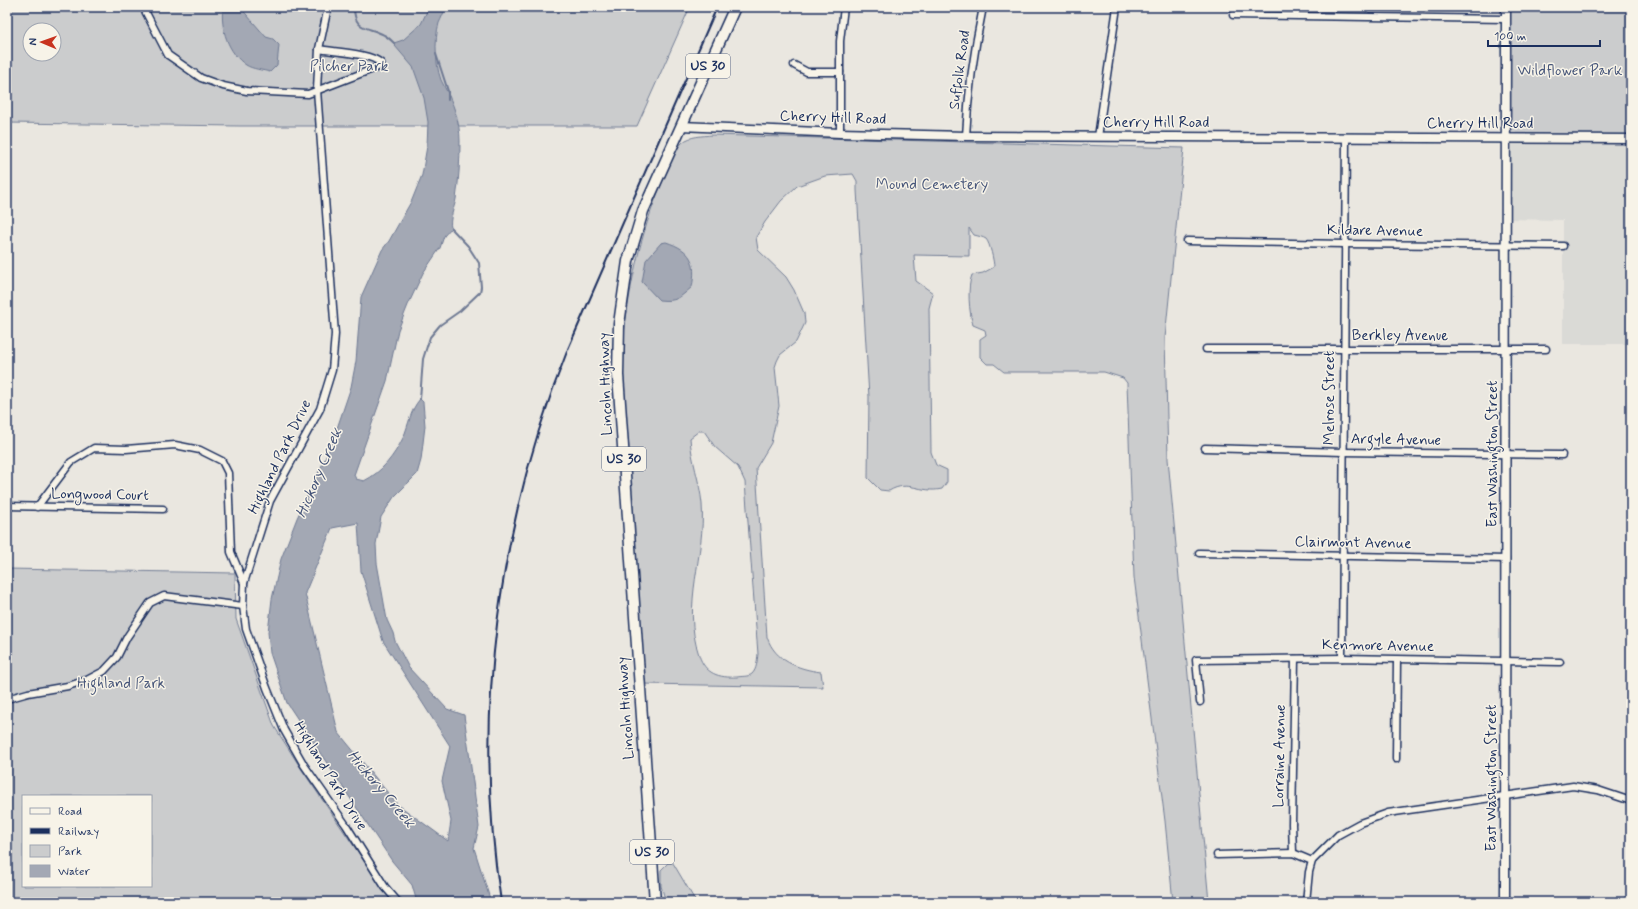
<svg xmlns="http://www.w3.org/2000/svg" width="1638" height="909" font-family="Mynerve,sans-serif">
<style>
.built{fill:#dadad6}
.green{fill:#cbcccd;stroke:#737e96;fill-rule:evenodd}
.water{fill:#a3a8b4;stroke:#6d7892;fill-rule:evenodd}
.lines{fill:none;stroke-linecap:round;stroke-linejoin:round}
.stream{stroke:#6d7892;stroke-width:2}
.minor-casing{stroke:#1b2f5e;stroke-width:9}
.tertiary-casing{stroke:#1b2f5e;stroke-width:11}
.primary-casing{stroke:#1b2f5e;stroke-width:13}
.minor{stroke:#f7f3e8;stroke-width:6}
.tertiary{stroke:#f7f3e8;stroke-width:8}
.primary{stroke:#f7f3e8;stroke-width:10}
.rail{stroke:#1b2f5e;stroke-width:2}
.labels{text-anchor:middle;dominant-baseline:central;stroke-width:3;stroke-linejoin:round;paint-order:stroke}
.shield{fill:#f7f3e8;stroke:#5d6a87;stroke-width:1}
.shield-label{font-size:14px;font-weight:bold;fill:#1b2f5e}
.park-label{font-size:15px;fill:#47567a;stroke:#f7f3e8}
.street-label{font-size:15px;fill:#1b2f5e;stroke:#f7f3e8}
.water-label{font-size:16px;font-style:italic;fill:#445378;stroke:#f7f3e8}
</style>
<rect width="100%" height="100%" fill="#eae7e0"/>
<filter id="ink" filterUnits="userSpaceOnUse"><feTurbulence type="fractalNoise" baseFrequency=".025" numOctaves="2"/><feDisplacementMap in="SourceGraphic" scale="8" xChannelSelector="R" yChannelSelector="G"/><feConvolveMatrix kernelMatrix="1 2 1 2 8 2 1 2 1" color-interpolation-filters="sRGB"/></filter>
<g filter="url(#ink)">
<!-- built -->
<path class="built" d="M1510,140L1631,142V344H1563V220L1509,219Z"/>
<!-- green -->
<g class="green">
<path d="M7,7H690L637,126H239L7,123ZM30,30H54V54H30Z"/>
<path d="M1509,7H1631V137L1509,136Z"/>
<path d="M712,135L1184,148L1165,338L1168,459L1209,902H1173L1165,821L1134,577L1127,383L1123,378L1104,372H1004L994,364H987L980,357V339L986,335L985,330L973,325C969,312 967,287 972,275L983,273L994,267C994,262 990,243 986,239C983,237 978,236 974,235L969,228V256L914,255L916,281L933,293L929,308L931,452L936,465L947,470V482L942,489C920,494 909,479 889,491L880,490L868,478L869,397L857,190V181L853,174L825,176L797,186L781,201L765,222L756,237L758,250L786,277L794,290L804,313L805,323L796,342L780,355L777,361L775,367L779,406L771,443L756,468L767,637C775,661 798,669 821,672L823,687L643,684L622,353C628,291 639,237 663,180C668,168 673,151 683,142C690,136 703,136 712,135ZM699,431H704L715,447L738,467L745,482L758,654C757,661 757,669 752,674C748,677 742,676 737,677C719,678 705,674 699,655C681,603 706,556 702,504C700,482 691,459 690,438Z"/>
<path d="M7,569L235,573L236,619L274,726L302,770L392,902H7ZM23,796H151V886H23Z"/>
<path d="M668,863H673L696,902H666L661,886V870Z"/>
</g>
<!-- water -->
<g class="water">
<path d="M223,7H240L266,37L273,39L279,45L277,65L270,72C263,70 252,69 246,65C228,53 220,28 223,7Z"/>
<path d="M429,7H446C444,12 441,19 439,23C434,39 435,72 444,86C453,102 460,122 460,141C460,160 459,180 456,199C454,209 449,219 451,228L444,236L440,248L423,273L408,305L398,330L387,381L354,475L356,479L364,481C382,472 394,456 403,438C409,425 410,410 420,399L423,402L425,426L421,460L417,474L394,497L381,517L376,544L377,563L387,620L393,633L395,641L409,668L447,709L464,715L479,827L474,848L491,902H434L416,899L412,885L392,861L287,703L270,653L268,632L272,599L281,559L297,518L331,446L351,387L356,361L361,297L382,250L389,241L412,200L422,175L427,146L428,122L424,98L413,67L395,46L394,43L403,40L421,24ZM358,523L361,571L383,641L450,746L442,781L451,821L448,841L397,804L338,732L305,593L332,528Z"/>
<path d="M666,242C691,250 697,262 692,287C679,298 677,302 659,300L642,282L646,260L661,243Z"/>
</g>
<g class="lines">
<!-- stream -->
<g class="stream">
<path d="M354,7C354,31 368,26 384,35C388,37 391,40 394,43"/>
<path d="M436,54L448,91V100"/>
<path d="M420,399L423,359L430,337L440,325L460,311L480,292L481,287L479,263L468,246L451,228"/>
</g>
<defs>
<g id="minor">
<path d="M143,7L168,55L201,78L223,86L247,91L308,94L378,67L381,63C370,53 335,52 319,49"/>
<path d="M328,7L319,49L317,90L335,334L332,370L320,409L270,501L244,583L243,606L246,629L267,688L284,730L304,765L346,825L385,887L398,902"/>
<path d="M1233,15L1506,19"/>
<path d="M794,65L807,72H840"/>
<path d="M840,133V41L844,7"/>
<path d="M966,136C968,92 974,50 983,7"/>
<path d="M1098,137L1117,7"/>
<path d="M1187,241L1344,244L1563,246"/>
<path d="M1206,349H1546"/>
<path d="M1205,448L1343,452L1562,455"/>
<path d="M7,506L163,509"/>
<path d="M37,507L71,462L94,448L126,449L175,445L200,450L222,461L228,473L231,552L244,583"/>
<path d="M1199,553L1506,559"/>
<path d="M1342,658L1346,138"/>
<path d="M7,699L28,693L68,686L87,680L104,671L117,657L127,637L150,603L164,596L243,606"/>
<path d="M1200,702L1196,660L1342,658L1560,662"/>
<path d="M1396,759L1397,660"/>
<path d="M1293,853L1292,824L1295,659"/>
<path d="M1217,855L1293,853L1312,861"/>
<path d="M1306,902L1309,872L1312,861L1338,835L1360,823L1388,813L1573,786L1598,790L1631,801"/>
</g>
<g id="tertiary">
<path d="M681,126L840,133L966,136L1631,139"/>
<path d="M1505,902L1506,7"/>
</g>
<path id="primary" d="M655,902L618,375L619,324L628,261L643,211L735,7"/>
</defs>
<!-- minor casing -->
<use href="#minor" class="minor-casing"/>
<!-- tertiary casing -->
<use href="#tertiary" class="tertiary-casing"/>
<!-- primary casing -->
<use href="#primary" class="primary-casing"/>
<!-- minor -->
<use href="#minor" class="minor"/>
<!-- tertiary -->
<use href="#tertiary" class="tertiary"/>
<!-- primary -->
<use href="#primary" class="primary"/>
<!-- rail -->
<path class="rail" d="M501,902C472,715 498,524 568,349L717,7"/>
</g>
</g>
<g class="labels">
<!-- shield labels -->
<g class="shield">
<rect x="686" y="54" width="44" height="24" rx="3"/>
<rect x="602" y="447" width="44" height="24" rx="3"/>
<rect x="630" y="840" width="44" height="24" rx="3"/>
</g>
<g class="shield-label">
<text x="708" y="66">US 30</text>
<text x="624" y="459">US 30</text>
<text x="652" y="852">US 30</text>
</g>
<!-- park labels -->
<g class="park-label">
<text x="349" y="67">Pilcher Park</text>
<text x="1570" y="71">Wildflower Park</text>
<text x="932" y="185">Mound Cemetery</text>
<text x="121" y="684">Highland Park</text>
</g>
<!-- street labels -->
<g class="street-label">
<text transform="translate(960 70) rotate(-82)">Suffolk Road</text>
<text transform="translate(833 118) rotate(2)">Cherry Hill Road</text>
<text x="1156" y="123">Cherry Hill Road</text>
<text x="1480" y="124">Cherry Hill Road</text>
<text transform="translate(1375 231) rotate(1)">Kildare Avenue</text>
<text x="1400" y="336">Berkley Avenue</text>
<text transform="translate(606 384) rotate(-92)">Lincoln Highway</text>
<text transform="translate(1330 398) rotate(-90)">Melrose Street</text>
<text transform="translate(1396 440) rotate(1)">Argyle Avenue</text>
<text transform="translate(1493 454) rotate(-90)">East Washington Street</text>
<text transform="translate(280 457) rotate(-64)">Highland Park Drive</text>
<text transform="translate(100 495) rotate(1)">Longwood Court</text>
<text transform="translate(1353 543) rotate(1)">Clairmont Avenue</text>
<text transform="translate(1378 646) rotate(1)">Kenmore Avenue</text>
<text transform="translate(626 708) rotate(-94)">Lincoln Highway</text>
<text transform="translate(1280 756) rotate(-89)">Lorraine Avenue</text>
<text transform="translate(330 776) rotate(58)">Highland Park Drive</text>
<text transform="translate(1492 778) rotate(-90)">East Washington Street</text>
</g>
<!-- water labels -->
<g class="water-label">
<text transform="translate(319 473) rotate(-67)">Hickory Creek</text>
<text transform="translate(381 789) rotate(50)">Hickory Creek</text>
</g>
</g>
<!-- margin -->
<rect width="1638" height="909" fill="none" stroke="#f7f3e8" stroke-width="24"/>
<rect x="12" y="12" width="1614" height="885" fill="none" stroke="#1b2f5e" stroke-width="1.5" filter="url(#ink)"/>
<!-- legend -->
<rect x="22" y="795" width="130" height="92" fill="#f7f3e8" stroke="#9fa5b1"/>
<rect x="30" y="808" width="20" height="6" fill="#f7f3e8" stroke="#9fa5b1"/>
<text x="58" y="815" font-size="12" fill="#1b2f5e">Road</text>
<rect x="30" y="828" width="20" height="6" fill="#1b2f5e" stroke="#9fa5b1"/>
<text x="58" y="835" font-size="12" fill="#1b2f5e">Railway</text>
<rect x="30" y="845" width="20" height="12" fill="#cbcccd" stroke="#9fa5b1"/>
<text x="58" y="855" font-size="12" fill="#1b2f5e">Park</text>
<rect x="30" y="865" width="20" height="12" fill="#a3a8b4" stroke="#9fa5b1"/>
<text x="58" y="875" font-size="12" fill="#1b2f5e">Water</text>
<!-- north arrow -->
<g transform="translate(42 42) rotate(272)"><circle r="19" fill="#f7f3e8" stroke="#9fa5b1"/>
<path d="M0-3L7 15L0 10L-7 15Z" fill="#c8321e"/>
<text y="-6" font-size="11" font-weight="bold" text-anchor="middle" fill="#1b2f5e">N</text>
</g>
<!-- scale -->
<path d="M1488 40v6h112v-6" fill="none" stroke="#1b2f5e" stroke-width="2"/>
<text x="1494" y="40" font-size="12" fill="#1b2f5e" stroke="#f7f3e8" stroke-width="3" paint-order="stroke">100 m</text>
</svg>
